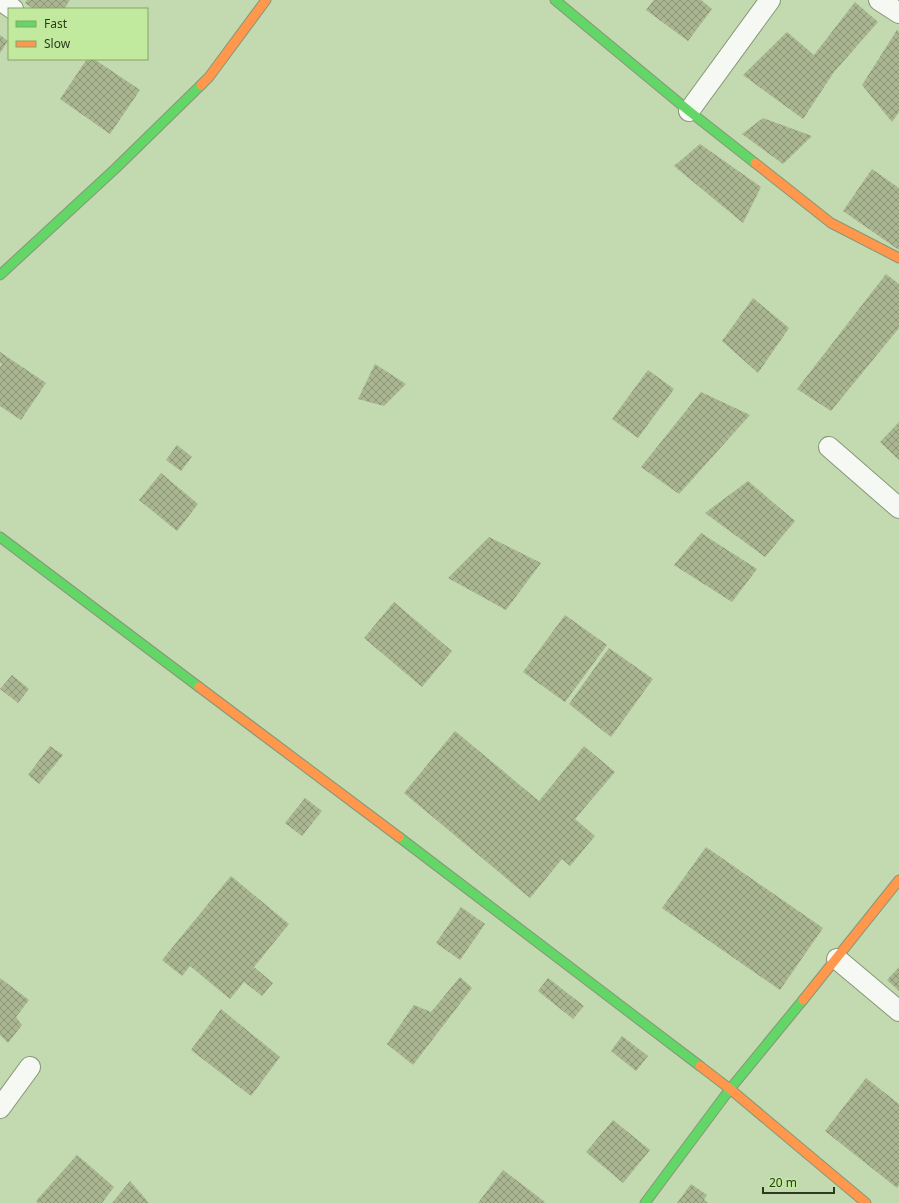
<svg xmlns="http://www.w3.org/2000/svg" width="899" height="1203" font-family="'Noto Sans',sans-serif">
<style>
.building{fill:url(#building-cross-hatch)}
.lines{fill:none;stroke-linecap:round;stroke-linejoin:round}
.street-casing{stroke:#869777;stroke-width:22}
.fast-casing{stroke:#869777;stroke-width:11}
.slow-casing{stroke:#869777;stroke-width:11}
.street{stroke:#f6f9f3;stroke-width:20}
.fast{stroke:#63d668;stroke-width:9}
.slow{stroke:#ff974d;stroke-width:9}
</style>
<defs>
<pattern id="building-cross-hatch" width="8" height="8" patternUnits="userSpaceOnUse"><rect width="8" height="8" fill="#aab592"/><path d="M0 0l8 8M0 8l8-8" fill="none" stroke="#8b9477"/></pattern>
</defs>
<rect width="100%" height="100%" fill="#c3d9b0"/>
<!-- building -->
<g class="building">
<path d="M27,0H70L64,9H34L25,3Z"/>
<path d="M654,0H701L712,9L688,41L646,10Z"/>
<path d="M855,2L878,22L834,72L803,119L743,75L787,32L814,55Z"/>
<path d="M897,30L899,32V112L892,122L862,85Z"/>
<path d="M0,35L8,41L0,53Z"/>
<path d="M87,59H94L140,90L110,134L60,99Z"/>
<path d="M763,118L812,136L783,164L742,134Z"/>
<path d="M700,144L761,187L743,223L674,166Z"/>
<path d="M872,169L899,188V250L843,211Z"/>
<path d="M886,274L899,284V328L831,411L797,389Z"/>
<path d="M753,298L789,328L758,373L722,341Z"/>
<path d="M0,352L46,383L21,420L0,406V367L2,364L0,363Z"/>
<path d="M375,364L406,384L384,406L358,399Z"/>
<path d="M648,370L674,389L638,438L612,419Z"/>
<path d="M701,392L750,415L679,494L641,467Z"/>
<path d="M899,422V460L880,442Z"/>
<path d="M177,445L192,457L181,471L166,460Z"/>
<path d="M161,473L198,504L177,531L139,500Z"/>
<path d="M748,481L795,521L765,557L705,513Z"/>
<path d="M701,533L757,569L732,602L674,565Z"/>
<path d="M489,537L541,563L506,610L448,578Z"/>
<path d="M394,602L452,651L422,687L364,638Z"/>
<path d="M565,615L607,645L565,702L523,672Z"/>
<path d="M609,648L653,679L611,737L569,704Z"/>
<path d="M12,675L29,689L18,703L0,689Z"/>
<path d="M455,731L539,801L584,746L615,772L575,819L595,836L570,866L562,859L530,898L404,793Z"/>
<path d="M50,746L63,755L39,784L28,775Z"/>
<path d="M305,798L322,811L302,836L285,823Z"/>
<path d="M706,847L823,928L780,990L662,908Z"/>
<path d="M231,876L289,924L254,967L273,983L262,996L244,982L230,999L190,966L182,976L162,960Z"/>
<path d="M461,907L485,924L460,960L436,943Z"/>
<path d="M899,967V991L887,980Z"/>
<path d="M460,977L472,988L413,1065L387,1044L414,1005L431,1012Z"/>
<path d="M0,978L29,1000L16,1017L22,1025L8,1043L0,1035Z"/>
<path d="M548,978L584,1006L573,1019L538,991Z"/>
<path d="M221,1009L280,1057L251,1096L191,1050Z"/>
<path d="M622,1036L648,1056L636,1071L611,1051Z"/>
<path d="M866,1078L899,1104V1185L897,1188L825,1131Z"/>
<path d="M613,1120L650,1150L623,1183L586,1152Z"/>
<path d="M77,1155L114,1187L102,1203H38L36,1201Z"/>
<path d="M503,1170L545,1202L544,1203H478Z"/>
<path d="M130,1181L149,1203H112Z"/>
<path d="M691,1184L707,1195L704,1200L708,1203H677Z"/>
</g>
<g class="lines">
<defs>
<g id="street">
<path d="M0,0L13,9"/>
<path d="M879,0L899,13"/>
<path d="M689,111L770,0"/>
<path d="M829,447L899,508"/>
<path d="M837,959L899,1011"/>
<path d="M0,1108L30,1067"/>
</g>
<g id="fast">
<path d="M555,0L689,111L755,163"/>
<path d="M0,275L116,168L201,85"/>
<path d="M0,537L199,687"/>
<path d="M399,837L700,1066"/>
<path d="M645,1203L730,1089L803,1000"/>
</g>
<g id="slow">
<path d="M201,85L209,77L266,0"/>
<path d="M755,163L831,223L899,258"/>
<path d="M199,687L399,837"/>
<path d="M803,1000L899,880"/>
<path d="M700,1066L730,1089L866,1203"/>
</g>
</defs>
<!-- street casing -->
<use href="#street" class="street-casing"/>
<!-- fast casing -->
<use href="#fast" class="fast-casing"/>
<!-- slow casing -->
<use href="#slow" class="slow-casing"/>
<!-- street -->
<use href="#street" class="street"/>
<!-- fast -->
<use href="#fast" class="fast"/>
<!-- slow -->
<use href="#slow" class="slow"/>
</g>
<!-- legend -->
<rect x="8" y="8" width="140" height="52" fill="#c2ea9f" stroke="#86a46b"/>
<rect x="16" y="21" width="20" height="6" fill="#63d668" stroke="#86a46b"/>
<text x="44" y="28" font-size="12" fill="#2b3b1d">Fast</text>
<rect x="16" y="41" width="20" height="6" fill="#ff974d" stroke="#86a46b"/>
<text x="44" y="48" font-size="12" fill="#2b3b1d">Slow</text>
<!-- scale -->
<path d="M763 1187v6h71v-6" fill="none" stroke="#2b3b1d" stroke-width="2"/>
<text x="769" y="1187" font-size="12" fill="#2b3b1d" stroke="#c2ea9f" stroke-width="3" paint-order="stroke">20 m</text>
</svg>
